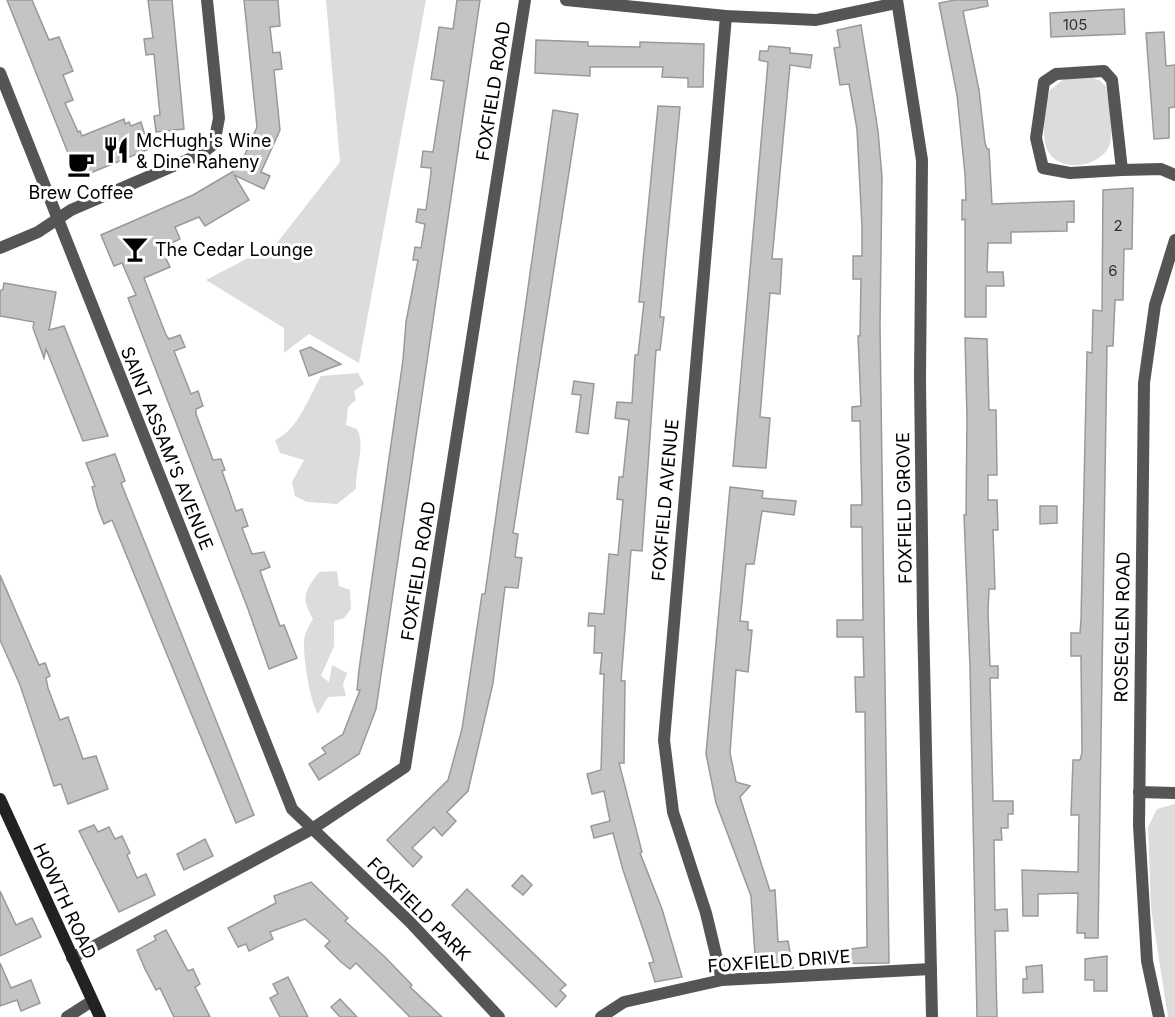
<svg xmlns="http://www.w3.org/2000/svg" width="1175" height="1017" font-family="Inter,sans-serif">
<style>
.green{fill:#dcdcdc}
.building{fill:#c4c4c4;stroke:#999;stroke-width:1.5}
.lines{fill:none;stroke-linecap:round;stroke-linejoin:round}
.street{stroke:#555;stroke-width:12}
.secondary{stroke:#222;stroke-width:12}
.labels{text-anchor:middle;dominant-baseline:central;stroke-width:6;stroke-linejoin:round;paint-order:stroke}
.number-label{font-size:15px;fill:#313131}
.street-label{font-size:18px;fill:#000;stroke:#fff}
.poi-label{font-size:18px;fill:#000;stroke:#fff;text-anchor:start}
</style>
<rect width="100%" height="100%" fill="#fff"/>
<!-- green -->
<g class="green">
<path d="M326,0H426L359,363L309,334L284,353V328L206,280L277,243L340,162Z"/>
<path d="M1093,78L1101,81L1106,87C1109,103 1114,127 1110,143C1104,166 1063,174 1049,153C1040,140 1045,105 1050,90L1064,79Z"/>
<path d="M358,373L364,384L354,391L356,400L348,407L346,425L357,429C366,446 355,469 356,489L337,504L307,502L295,496L292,482L304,460L280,453L275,440C299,429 308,398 321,376Z"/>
<path d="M337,571L339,586L350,590L351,609L344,618L334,621V646L321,676L329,682L332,665L347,673L343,685L346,696L328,697L318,714C310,701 304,662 304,645C303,636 308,627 313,619C300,596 305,592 319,572Z"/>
<path d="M1175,804V1017H1168L1151,908L1148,827L1157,809Z"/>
</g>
<!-- building -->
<g class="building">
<path d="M7,0H32L49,40L59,37L73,71L63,75L73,100L65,103L78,132L80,131L82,136L124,119L125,124L129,122L131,126L141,122L149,149L78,178Z"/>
<path d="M148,0H172L184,129L156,132L154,116L160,115L154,54L146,55L144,39L153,38Z"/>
<path d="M244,0H278L280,26L270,27L273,53L280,52L282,69L274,70L280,130L261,172L270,176L264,189L234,175L249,200L205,226L199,217L175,227L180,239L161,248L170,267L144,278L166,335L169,339L180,335L185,347L174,351L191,394L198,391L203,406L196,409V414L213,460L221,459L225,470L222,471L236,511L242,509L248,526L242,528L252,554L264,552L270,567L260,571L280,626L284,625L297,658L269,669L248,609L128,298L136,295L122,263L114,266L101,235L193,195L239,168L257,127Z"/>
<path d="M457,0H480L376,709L359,754L319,780L309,764L326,753L322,748L343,734L360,690H357L359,670L403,360L406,322L418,260H413L415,247L421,248L425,224L416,222L418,209L426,210L431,173V168L421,167L423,151L433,152L444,81L431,79L439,27L453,29Z"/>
<path d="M955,0H987L988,6L963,11L979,90L985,143L987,149H989L992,204L1074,201V222H1067V231L1011,232V243H988L987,272H1003L1004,286H986V317H965V219L962,220V200H966L965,174L957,95L939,3Z"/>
<path d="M1124,9L1125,34L1051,37L1050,13Z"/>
<path d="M861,25L878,131L882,177L880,326L889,963L810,964V954L867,947L865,712H856L855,677H864L863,637H837V620H863L862,527H851V505H862L860,421H852V407L861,406L858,336H860L861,279H853V256H862V227L857,129L849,84L840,85L834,48L840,47L837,30Z"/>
<path d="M1164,32L1166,66L1175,65V107L1169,108V138L1154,139L1146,33Z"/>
<path d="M536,40L588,42V46L640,47V42L704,44L703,87H688V78L662,77L663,67H590V76L535,73Z"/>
<path d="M769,46L790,48V53L812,55L810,68L790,65L772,259H782L780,294L770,293L760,417L770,418L766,468L733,466L768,62L759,60L760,51H768Z"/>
<path d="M658,106L680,107L660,317H664L660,350H656L642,551L631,550L621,681H625L624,763H619L642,852L640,853L662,909L682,977L655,982L649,963L654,962L623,870L613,833L594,838L591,826L610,821L604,791L592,794L587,774L601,770L604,674H600L602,653H594L595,626H588L589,613L604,614L609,554L618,555L623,500L617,499L619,477H623L629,420L615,418L617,402L632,403L635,355H638L644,302H639Z"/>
<path d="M553,110L578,114L513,533L518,534L515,557L522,558L518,588L505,587L493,683L468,791L447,812L456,821L442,836L434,827L412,848L422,857L413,867L387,840L448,780L462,729L482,594H485Z"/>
<path d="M1133,188L1132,249H1124L1123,300H1115L1113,346H1107L1098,938H1085V933H1077L1078,893L1038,894V916H1023L1022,870L1078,872L1079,815H1071L1073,760H1080L1082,753L1081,656H1071V633H1080L1081,620L1087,352L1092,353L1093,310L1102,311L1103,190Z"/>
<path d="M4,283L56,292L49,330L64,326L108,436L83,441L46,349L44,358L33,328L34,322L0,316V291L3,289Z"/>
<path d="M965,338L987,339L989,410H996L997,475H988V500H997L998,530H993L995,589H989L988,612L990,666H998V678H990L993,801H1013V814H1008V828H1001L1002,840H994L995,910L1007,909L1008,931H995L997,1017H977L970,667L964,515H966L967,418Z"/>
<path d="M310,347L341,364L309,376L300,351Z"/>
<path d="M574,381L594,384L588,434L576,432L581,395L572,394Z"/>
<path d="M115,454L125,481L121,483L254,815L236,823L112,520L104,524L98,509L92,487L95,486L86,463Z"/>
<path d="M730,487L763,491L762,498L796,501L794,515L762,511L754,564H746L740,621L748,622V630H752L748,672L736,670L730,753L736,782L750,786L740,797L770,891L775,890L778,942L788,941L793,968L756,970L751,896L716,803L706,754Z"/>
<path d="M1040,506H1057V523L1040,524Z"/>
<path d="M0,575L39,665L45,663L50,676L46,678L48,688L60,720L68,717L83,759L96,756L108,789L68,804L61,784L54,786L20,685L0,640Z"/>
<path d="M94,825L98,832L109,827L115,839L122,836L130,853L127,855L137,878L146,874L155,895L119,912L79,831Z"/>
<path d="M205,839L213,856L184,870L177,854Z"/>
<path d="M522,875L532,885L523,895L512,886Z"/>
<path d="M311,882L348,918L345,921L385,957L412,985L410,987L442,1017H410L356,963L350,969L341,962L325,946L330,941L305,919L270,932L273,939L249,951L246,944L238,947L228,928L276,903L274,896Z"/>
<path d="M467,889L566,985L560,990L566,996L556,1007L452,905Z"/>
<path d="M0,891L16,925L32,918L41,937L0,956Z"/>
<path d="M166,930L188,971L193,969L200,984L195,987L210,1017H174L160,988L156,990L145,969L137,950L156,940L154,936Z"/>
<path d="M1107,956V991H1094V980H1085V959Z"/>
<path d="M0,963L11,988L31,980L40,1003L21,1011L17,1000L0,1006Z"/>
<path d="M1042,965L1043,992L1023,993V979H1027L1026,967Z"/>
<path d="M288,977L308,1017H280L270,998L278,994L273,984Z"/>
<path d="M340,999L357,1017H340L331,1007Z"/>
</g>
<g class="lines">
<!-- street -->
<g class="street">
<path d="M566,0L726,16L816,20L897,3"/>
<path d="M897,0L922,160L920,379L923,617L932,1017"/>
<path d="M0,73L292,809L410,922L499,1017"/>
<path d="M1122,170L1070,173L1043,168L1036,138L1044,82L1056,74L1104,71L1112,80L1122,170L1161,169L1175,175"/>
<path d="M0,248L38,232L71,210L201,154L214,144L219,118L207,0"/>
<path d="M1139,792L1175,793"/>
<path d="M72,958L312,829L405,767L525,0"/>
<path d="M722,980L706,913L673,812L664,740L726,16"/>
<path d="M67,1017L92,1001"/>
<path d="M601,1017L624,1002L722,980L931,969"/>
<path d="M1159,1017L1147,961L1139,825L1144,383L1155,305L1175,240"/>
</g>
<!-- secondary -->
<path class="secondary" d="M0,799L100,1017"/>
</g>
<!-- icons -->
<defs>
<symbol id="restaurant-bare" viewBox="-9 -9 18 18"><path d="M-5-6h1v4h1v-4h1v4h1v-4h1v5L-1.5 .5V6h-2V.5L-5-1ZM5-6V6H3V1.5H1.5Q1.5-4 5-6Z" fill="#000" stroke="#fff" stroke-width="2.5" paint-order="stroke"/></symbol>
<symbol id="cafe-bare" viewBox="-9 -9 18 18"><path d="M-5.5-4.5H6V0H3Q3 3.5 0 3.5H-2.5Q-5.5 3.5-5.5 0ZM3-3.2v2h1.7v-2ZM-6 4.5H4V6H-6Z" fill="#000" stroke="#fff" stroke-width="2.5" paint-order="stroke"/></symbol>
<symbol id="bar-bare" viewBox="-9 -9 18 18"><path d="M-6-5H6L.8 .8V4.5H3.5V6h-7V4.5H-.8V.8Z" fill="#000" stroke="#fff" stroke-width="2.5" paint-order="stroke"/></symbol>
</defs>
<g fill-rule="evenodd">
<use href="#restaurant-bare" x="97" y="131" width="38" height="38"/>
<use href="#cafe-bare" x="62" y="145" width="38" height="38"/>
<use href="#bar-bare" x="116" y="230" width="38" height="38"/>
</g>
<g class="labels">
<!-- number labels -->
<g class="number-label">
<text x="1075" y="24">105</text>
<text x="1118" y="225">2</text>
<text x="1113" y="270">6</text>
</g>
<!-- street labels -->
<g class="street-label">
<text transform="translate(493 91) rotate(-81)">FOXFIELD ROAD</text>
<text transform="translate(167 448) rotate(68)">SAINT ASSAM'S AVENUE</text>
<text transform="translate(665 500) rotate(-85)">FOXFIELD AVENUE</text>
<text transform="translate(904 508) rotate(-91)">FOXFIELD GROVE</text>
<text transform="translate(418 571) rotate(-81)">FOXFIELD ROAD</text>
<text transform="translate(1122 627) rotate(-89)">ROSEGLEN ROAD</text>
<text transform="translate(65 901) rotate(65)">HOWTH ROAD</text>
<text transform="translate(419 909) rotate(45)">FOXFIELD PARK</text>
<text transform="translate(779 961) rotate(-4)">FOXFIELD DRIVE</text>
</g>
<!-- poi labels -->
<g class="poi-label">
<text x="136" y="140">McHugh's Wine<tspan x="136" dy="21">&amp; Dine Raheny</tspan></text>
<text x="81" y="192" text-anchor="middle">Brew Coffee</text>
<text x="155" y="249">The Cedar Lounge</text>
</g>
</g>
</svg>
